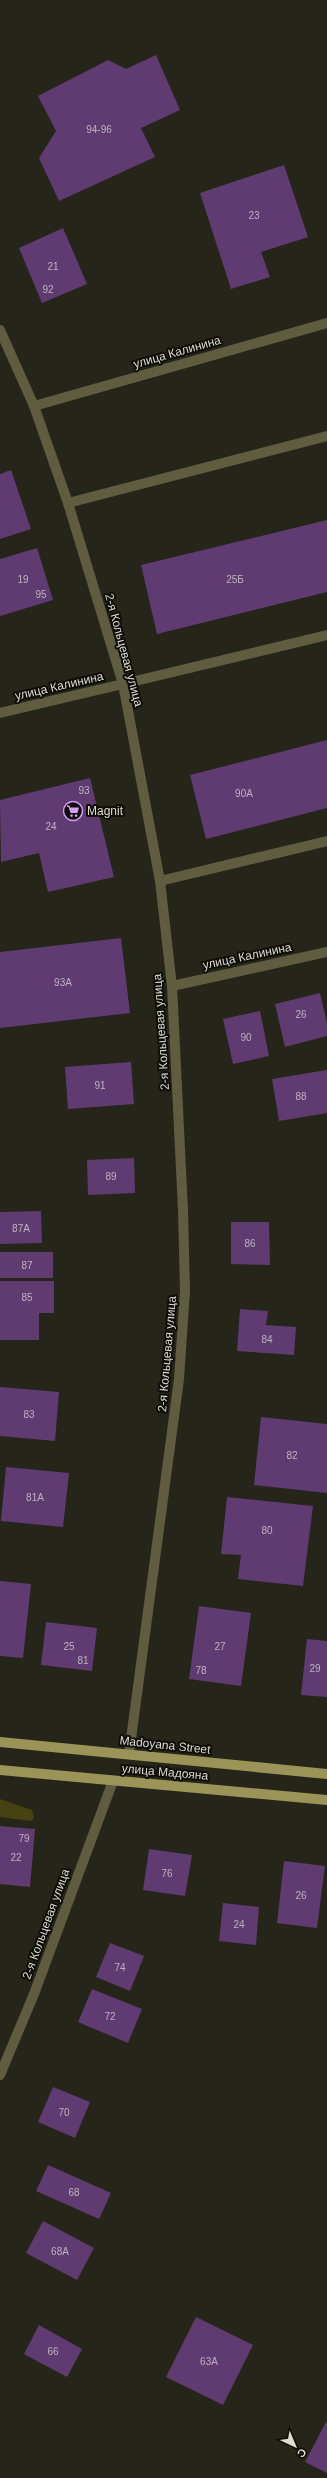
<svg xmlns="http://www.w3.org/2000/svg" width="327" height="2478" font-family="Arial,sans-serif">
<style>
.green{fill:#474212}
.building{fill:#5f3b72}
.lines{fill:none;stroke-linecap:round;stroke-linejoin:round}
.service{stroke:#5f5c40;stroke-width:10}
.minor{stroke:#5f5c40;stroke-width:10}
.primary{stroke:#9a9458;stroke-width:10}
.labels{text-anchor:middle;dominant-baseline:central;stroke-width:4;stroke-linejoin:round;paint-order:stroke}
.number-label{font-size:10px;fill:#bdb3bc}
.street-label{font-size:12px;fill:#dcdbd4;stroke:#0e0e09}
.poi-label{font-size:12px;fill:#dcdbd4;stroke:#0e0e09;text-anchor:start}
</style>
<rect width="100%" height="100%" fill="#262519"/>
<!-- green -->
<path class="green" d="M0,1799L32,1810L34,1818L31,1821L0,1817Z"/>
<!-- building -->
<g class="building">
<path d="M156,55L180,110L141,128L155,157L59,201L39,158L56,131L38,96L108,60L126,69Z"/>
<path d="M284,165L308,237L261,252L270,277L231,289L200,193Z"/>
<path d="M63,228L87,284L42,303L19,248Z"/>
<path d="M11,470L31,529L0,539V474Z"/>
<path d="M327,520V592L157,634L141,565Z"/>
<path d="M37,548L53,600L0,616V559Z"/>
<path d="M327,740V808L206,839L190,775Z"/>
<path d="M90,778L114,877L48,892L39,853L1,862L0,800Z"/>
<path d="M121,938L130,1013L0,1028V952Z"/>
<path d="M320,993L327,1023V1036L285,1047L275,1004Z"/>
<path d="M260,1011L269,1056L233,1064L223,1019Z"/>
<path d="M131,1062L134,1104L68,1109L65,1067Z"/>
<path d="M327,1070V1113L279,1121L272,1079Z"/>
<path d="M134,1158L135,1193L88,1195L87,1160Z"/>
<path d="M41,1211L42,1243L0,1244V1212Z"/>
<path d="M231,1222H269L270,1265L231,1264Z"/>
<rect x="0" y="1252" width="53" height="26"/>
<path d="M0,1281H54V1313H39V1340H0Z"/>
<path d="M240,1309L268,1311L266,1325L296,1327L294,1355L237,1351Z"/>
<path d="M0,1387L59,1392L55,1441L0,1436Z"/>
<path d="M261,1417L327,1424V1493L254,1485Z"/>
<path d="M6,1467L69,1473L63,1527L1,1521Z"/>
<path d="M227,1497L313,1506L303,1586L238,1579L241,1555L221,1554Z"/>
<path d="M0,1581L31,1584L23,1658L0,1656Z"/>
<path d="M199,1606L251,1613L241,1686L189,1679Z"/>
<path d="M46,1622L97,1628L92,1671L41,1665Z"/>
<path d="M307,1639L327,1641V1697L301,1695Z"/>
<path d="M0,1826L35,1829L30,1887L0,1884Z"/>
<path d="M149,1849L192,1855L185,1896L143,1890Z"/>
<path d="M284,1861L325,1866L317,1928L277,1923Z"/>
<path d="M223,1903L259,1907L256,1945L219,1941Z"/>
<path d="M110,1943L144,1956L130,1991L96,1977Z"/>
<path d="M92,1989L142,2009L128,2043L78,2022Z"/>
<path d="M53,2087L90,2102L75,2138L38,2122Z"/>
<path d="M48,2165L111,2193L99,2219L36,2191Z"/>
<path d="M43,2221L94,2248L77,2280L26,2253Z"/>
<path d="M196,2317L253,2345L223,2405L166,2377Z"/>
<path d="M39,2325L82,2349L67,2377L24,2354Z"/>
<path d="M326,2422L327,2423V2473L305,2462Z"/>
</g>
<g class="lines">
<!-- service -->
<g class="service">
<path d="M68,503L327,436"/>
<path d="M123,684L327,635"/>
<path d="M160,881L327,841"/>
</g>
<!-- minor -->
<g class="minor">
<path d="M0,330L34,406L68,503L123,684L160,881L172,986L183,1210L185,1291L179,1379L129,1754"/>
<path d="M34,406L327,323"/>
<path d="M0,713L123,684"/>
<path d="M172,986L327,952"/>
<path d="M0,2075L34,1994L113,1781"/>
</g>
<!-- primary -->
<g class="primary">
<path d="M0,1742L327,1774"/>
<path d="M0,1770L327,1800"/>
</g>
</g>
<!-- icons -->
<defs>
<symbol id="supermarket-ring" viewBox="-11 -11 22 22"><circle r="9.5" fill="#0e0e09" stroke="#d79bf9" stroke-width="1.5"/><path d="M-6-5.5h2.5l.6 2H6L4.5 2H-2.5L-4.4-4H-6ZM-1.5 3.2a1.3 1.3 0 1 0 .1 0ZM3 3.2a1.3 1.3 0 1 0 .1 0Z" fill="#d79bf9"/></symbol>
</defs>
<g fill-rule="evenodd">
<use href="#supermarket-ring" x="62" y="800" width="22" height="22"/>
</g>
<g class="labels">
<!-- number labels -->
<g class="number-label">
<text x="99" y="129">94-96</text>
<text x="254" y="215">23</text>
<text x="53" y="266">21</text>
<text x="48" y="289">92</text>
<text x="23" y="579">19</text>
<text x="235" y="579">25Б</text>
<text x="41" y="594">95</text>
<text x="84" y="790">93</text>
<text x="244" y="793">90А</text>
<text x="51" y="826">24</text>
<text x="63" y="982">93А</text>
<text x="301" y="1014">26</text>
<text x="246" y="1037">90</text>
<text x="100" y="1085">91</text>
<text x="301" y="1096">88</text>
<text x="111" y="1176">89</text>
<text x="21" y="1228">87А</text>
<text x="250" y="1243">86</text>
<text x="27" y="1265">87</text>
<text x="27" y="1297">85</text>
<text x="267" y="1339">84</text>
<text x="29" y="1414">83</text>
<text x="292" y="1455">82</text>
<text x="35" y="1497">81А</text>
<text x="267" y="1530">80</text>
<text x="69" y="1646">25</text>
<text x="220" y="1646">27</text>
<text x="83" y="1660">81</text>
<text x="315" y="1668">29</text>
<text x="201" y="1670">78</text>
<text x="24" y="1838">79</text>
<text x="16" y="1857">22</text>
<text x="167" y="1873">76</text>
<text x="301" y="1895">26</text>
<text x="239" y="1924">24</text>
<text x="120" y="1967">74</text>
<text x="110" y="2016">72</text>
<text x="64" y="2112">70</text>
<text x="74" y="2192">68</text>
<text x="60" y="2251">68А</text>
<text x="53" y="2351">66</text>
<text x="209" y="2361">63А</text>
</g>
<!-- street labels -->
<g class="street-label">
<text transform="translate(177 352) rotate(-16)">улица Калинина</text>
<text transform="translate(124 650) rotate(75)">2-я Кольцевая улица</text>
<text transform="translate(59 686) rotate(-13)">улица Калинина</text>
<text transform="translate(247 956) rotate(-12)">улица Калинина</text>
<text transform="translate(161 1032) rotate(-94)">2-я Кольцевая улица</text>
<text transform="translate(167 1354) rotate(-85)">2-я Кольцевая улица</text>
<text transform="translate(165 1745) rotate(6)">Madoyana Street</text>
<text transform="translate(165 1772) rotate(5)">улица Мадояна</text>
<text transform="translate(46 1924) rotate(-70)">2-я Кольцевая улица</text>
</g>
<!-- poi labels -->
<g class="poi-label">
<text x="87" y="811">Magnit</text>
</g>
</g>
<!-- north arrow -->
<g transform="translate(295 2446) rotate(136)" stroke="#0e0e09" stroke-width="3" paint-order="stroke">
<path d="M0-3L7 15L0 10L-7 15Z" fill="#dcdbd4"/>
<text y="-6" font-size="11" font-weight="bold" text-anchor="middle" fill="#dcdbd4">С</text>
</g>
</svg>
